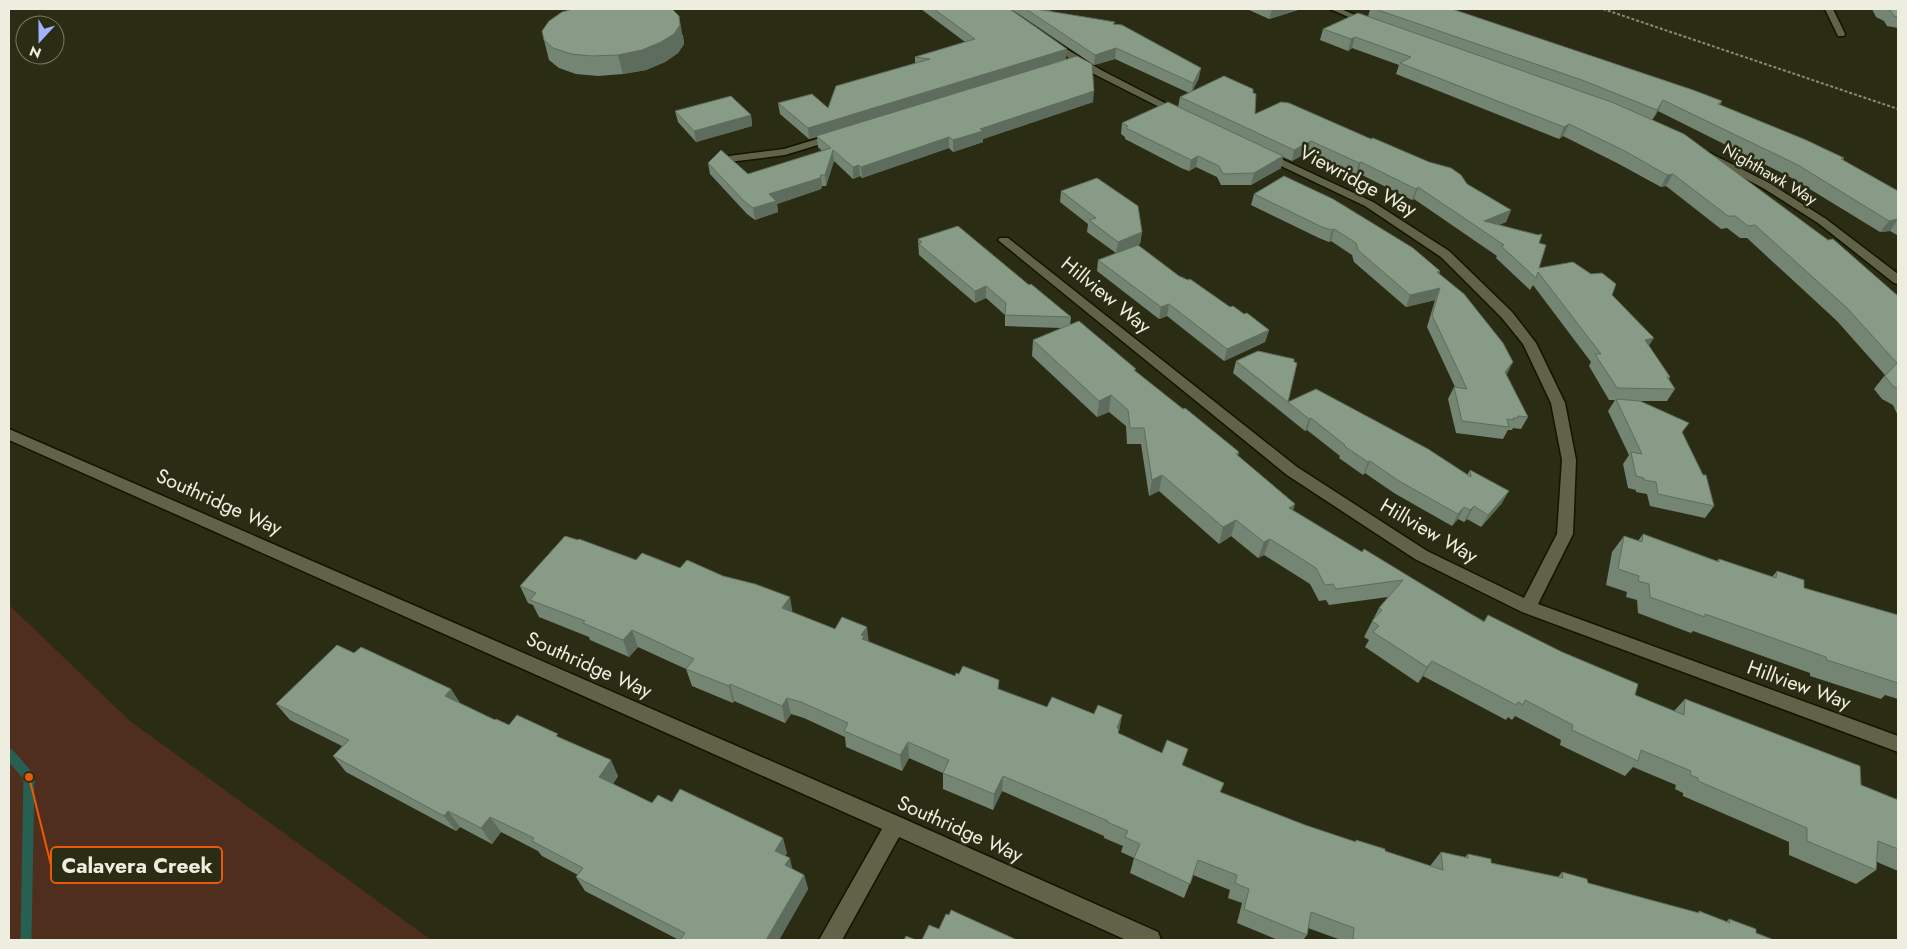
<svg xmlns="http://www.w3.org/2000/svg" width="1907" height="949" font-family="Jost,sans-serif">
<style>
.green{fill:#502e1e}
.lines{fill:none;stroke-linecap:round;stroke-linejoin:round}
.stream{stroke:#285f53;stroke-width:11}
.minor-casing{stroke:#131400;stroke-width:3}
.path{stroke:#8b8c78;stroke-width:2;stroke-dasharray:3 2;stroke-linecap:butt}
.minor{fill:#616349;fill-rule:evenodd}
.wall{fill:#748573}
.shaded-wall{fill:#5e6c5e}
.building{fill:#879b86;stroke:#5e6c5e}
.labels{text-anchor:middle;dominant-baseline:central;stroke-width:5;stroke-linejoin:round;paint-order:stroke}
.far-street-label{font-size:16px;fill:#edeedf;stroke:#2b2c14}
.street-label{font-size:20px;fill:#edeedf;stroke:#2b2c14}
.leader{fill:none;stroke:#e8590c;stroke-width:2}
.callout-dot{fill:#e8590c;stroke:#2b2c14;stroke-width:2}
.callout{fill:#2b2c14;stroke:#e8590c;stroke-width:2}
.callout-label{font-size:21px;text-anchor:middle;font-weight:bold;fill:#edeedf}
</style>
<rect width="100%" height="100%" fill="#2b2c14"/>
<!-- green -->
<path class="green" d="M9,605L130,721L431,940H9Z"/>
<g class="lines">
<!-- stream -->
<path class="stream" d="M9,754L29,777L26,940"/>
<defs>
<g id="minor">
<path d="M1330,9H1341L1374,23L1367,25Z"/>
<path d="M1825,9H1833L1845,34L1844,36H1838Z"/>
<path d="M1050,39L1101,70L1186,114L1185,116H1177L1094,74L1047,44L1045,42Z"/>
<path d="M837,133L841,134L842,136L841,138L785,155L729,162L724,159L729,156L784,149Z"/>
<path d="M1264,151L1373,202L1449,251L1512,312L1536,343L1565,403L1576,460L1573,534L1538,604L1898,736V752L1522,612L1415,559L1287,475L998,240L1000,238H1008L1297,467L1427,551L1524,598L1557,534L1562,460L1551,403L1523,344L1502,318L1441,257L1365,206L1260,156L1259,154L1260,152Z"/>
<path d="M1710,153L1771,184L1826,219L1898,274V284L1894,283L1818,223L1763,188L1706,158L1705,156L1706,154Z"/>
<path d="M9,429L902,818L1158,932L1161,940H1126L899,837L842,940H819L882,829L9,440Z"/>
</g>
</defs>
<!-- minor casing -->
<use href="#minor" class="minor-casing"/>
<!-- path -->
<path class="path" d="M1603,9L1898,109"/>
<!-- minor -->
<use href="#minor" class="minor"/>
</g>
<!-- wall -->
<g class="wall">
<path d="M921,9H1010L1066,59L1093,102L983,139V142L953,152L949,148L862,178L860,176L853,179L834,161L826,186H822L821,189L777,204L778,212L755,220L747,214L710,174L708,163L748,174L822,151L818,147L817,137L809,139L780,114L778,103L828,108L915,64V57L965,42Z"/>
<path d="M1011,9H1056L1048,11L1114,24L1199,78L1192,91L1253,93L1255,114L1467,184L1511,210L1506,222L1499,225L1539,243V268L1612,295L1649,346L1670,377L1669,379L1675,389L1667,401H1638L1682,432L1714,506L1705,518L1650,506L1647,494L1636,492V490L1628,488L1623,464L1629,455L1608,411L1615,400H1609L1589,366L1591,362L1533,285L1530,290L1496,258L1497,256L1414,199L1412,200L1358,173L1356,174L1308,152L1292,161L1283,157L1281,168L1251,185H1221L1217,177L1196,167L1189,171L1181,168L1125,139V137L1121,134L1122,123L1178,107L1180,97L1189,93L1115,59L1094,65Z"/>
<path d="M1247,9H1301L1269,19Z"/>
<path d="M1370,9H1452L1722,101L1720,105L1844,158L1843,160L1898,191V235H1897L1890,231L1880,232L1790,177L1658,111L1652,120L1898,296V416L1893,405L1882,399L1874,389L1885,375L1837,321L1747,238H1740L1727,228L1721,229L1666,186L1661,187L1617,163L1563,136L1559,139L1396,74L1399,65L1352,48L1348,51L1320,40L1323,29L1368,17Z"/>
<path d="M1872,9H1898V28L1887,26L1884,21L1876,17Z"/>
<path d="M683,35L684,44L678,53L665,62L646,70L623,74L598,76L576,74L559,68L549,60L544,40Z"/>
<path d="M675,111L751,115L752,126L696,142L678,122Z"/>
<path d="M1061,191L1142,232L1140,244L1131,248L1269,330L1265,342L1224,361L1167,316L1159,319L1097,271L1098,260L1116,253L1087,232L1088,224L1060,202Z"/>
<path d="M1254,194L1440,271L1439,274L1506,375L1528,417L1521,429L1513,428L1512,430H1508L1503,439L1456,433L1448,399L1454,387H1455L1427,327L1435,300L1406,307L1354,262L1352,255L1331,241L1329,242L1319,238L1251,205Z"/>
<path d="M918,239L1029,285L1071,317L1070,325L1136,372L1183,409L1239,452L1238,456L1295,504L1293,510L1362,552L1484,621L1635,695L1674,711L1685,699L1861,785L1896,799L1898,797V871L1877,862L1876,870L1856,884L1789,855V842L1683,796V793L1675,789L1676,785L1633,767L1625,776L1560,745L1561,740L1515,716L1512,720L1508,717L1506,720L1423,676L1418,683L1365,647L1369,640L1364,637L1379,608L1388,597L1329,605L1326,600L1319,601L1310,584L1264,555L1258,558L1231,536L1219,544L1159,491L1149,496L1141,444H1127L1126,426L1109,412L1097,417L1032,356L1033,340L1061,328L1005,326V315L986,298L975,303L919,255Z"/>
<path d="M1236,361L1288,402L1467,475L1470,470L1502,503L1481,527L1467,519L1464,522L1458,519L1452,526L1394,493L1365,473L1363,475L1339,458L1340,456L1307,430L1305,431L1233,373Z"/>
<path d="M1643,534L1717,561L1719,559L1772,577L1777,571L1804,588L1898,615V699L1885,695L1881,699L1810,676V673L1693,631L1691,633L1638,613L1637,600L1626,597L1627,592L1606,585L1612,552L1624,536L1638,541Z"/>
<path d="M636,560L680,568L955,676L999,689L1047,707L1094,714L1122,715L1118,734L1183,766L1220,792L1305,825L1355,842L1356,840L1385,851L1430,866L1441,852L1465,857L1468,854L1491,863L1558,877L1562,872L1588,883L1697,913L1699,911L1726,922L1729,919L1756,933L1774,940H1341L1308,928L1307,935L1303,940H1278L1237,923L1242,903L1228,898L1230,890L1193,875L1184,898L1130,873L1134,858L1121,852L1123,846L1104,838V836L1002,791L993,810L943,789V773L909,758L902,771L846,747L845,737L804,718L791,714L785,723L734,701L733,703L692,686L686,669L638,647L629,657L590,640L589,637L539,617L533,605L528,603L520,586Z"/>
<path d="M354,653L451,689L460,703L495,720L509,725L559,737L618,776L613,784L652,803L672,802L787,853L785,856L792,869L804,875L808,889L779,940H679L585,891L576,877L578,875L542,856L538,851L501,832L492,844L460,827L456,831L346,772L333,756L342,746L290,720L276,704Z"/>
</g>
<!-- shaded-wall -->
<g class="shaded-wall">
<path d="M1026,9H1056L1034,14Z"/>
<path d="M1272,9H1301L1269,19Z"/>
<path d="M679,16L684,44L678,53L665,62L646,70L623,74L618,55Z"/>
<path d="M1355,37L1352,48L1348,51L1351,39Z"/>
<path d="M1116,48L1115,59L1094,65L1095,55Z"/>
<path d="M1067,49L1066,59L809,139L808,128Z"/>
<path d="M1201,68L1199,78L1191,94L1193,83Z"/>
<path d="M1094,91L1093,102L983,139V142L953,152V140L980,129Z"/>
<path d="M1663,100L1658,111L1652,121L1657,110Z"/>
<path d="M751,115L752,126L696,142L694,131Z"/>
<path d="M1569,124L1563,136L1559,139L1564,127Z"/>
<path d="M949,137V148L862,178L861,167Z"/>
<path d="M1311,141L1308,152L1292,161L1294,150Z"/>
<path d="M833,150L834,161L826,186L825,175Z"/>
<path d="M1198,156L1196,167L1189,171L1191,160Z"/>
<path d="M1283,156L1281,168L1251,185L1254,173Z"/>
<path d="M1361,162L1358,173L1356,174L1359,163Z"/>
<path d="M859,165L860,176L853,179V167Z"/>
<path d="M1673,174L1666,186L1661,187L1667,175Z"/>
<path d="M821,175L822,186L821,189L777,204L778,212L755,220L753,208L769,194Z"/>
<path d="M1418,187L1414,199L1412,200L1416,189Z"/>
<path d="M1511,210L1506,222L1483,231L1484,221Z"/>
<path d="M1898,219L1890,231L1880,232L1889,221Z"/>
<path d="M1334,229L1331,241L1329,242L1332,230Z"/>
<path d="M1142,232L1140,244L1116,254L1118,242Z"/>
<path d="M986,286V298L975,303V291Z"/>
<path d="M1440,288L1435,300L1406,307L1410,295Z"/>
<path d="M1169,304L1167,316L1159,319L1161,307Z"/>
<path d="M1269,330L1265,342L1224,361L1227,349Z"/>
<path d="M1654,338L1646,350L1645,340Z"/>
<path d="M1513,362L1507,374L1499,384L1505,372Z"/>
<path d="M1111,395L1109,412L1097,417L1099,401Z"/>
<path d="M1311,418L1307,430L1305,431L1309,419Z"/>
<path d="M1370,461L1365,473L1363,475L1368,462Z"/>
<path d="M1162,475L1159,491L1149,496L1152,480Z"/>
<path d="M1509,491L1502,503L1481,527L1488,515Z"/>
<path d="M1295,504L1289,521V508Z"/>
<path d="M1474,506L1467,519L1464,522L1470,510Z"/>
<path d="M1464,507L1458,519L1452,526L1458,514Z"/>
<path d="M1236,520L1231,536L1219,544L1223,527Z"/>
<path d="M1270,539L1264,555L1258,558L1264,542Z"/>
<path d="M790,597L793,615L782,608Z"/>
<path d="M867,627L869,644L866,653L861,635Z"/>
<path d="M632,630L638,647L629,657L623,640Z"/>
<path d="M1432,661L1423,676L1418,683L1427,667Z"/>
<path d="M730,684L734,701L733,703L729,686Z"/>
<path d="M451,689L461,705L445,696Z"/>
<path d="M787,698L791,714L785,723L782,706Z"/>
<path d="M1122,715L1119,731V729L1116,746L1117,728Z"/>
<path d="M908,742L909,758L902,771L900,755Z"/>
<path d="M611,760L618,776L606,792L599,777Z"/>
<path d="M1003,776L1002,791L993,810L994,794Z"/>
<path d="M448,811L460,827L456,831L444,816Z"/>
<path d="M490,817L501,832L492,844L481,828Z"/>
<path d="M783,838L787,853L779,865L775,851Z"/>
<path d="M790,858L793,872L785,865Z"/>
<path d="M804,875L808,889L779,940H766Z"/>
</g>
<!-- building -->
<g class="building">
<path d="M573,9H672L679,16L680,25L674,34L661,42L642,50L618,55L593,56L571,54L553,48L544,40L542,31L549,21L562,12Z"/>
<path d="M934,9H1010L1067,49L808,128L778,103L812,94L828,108L836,86L930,59L915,57L975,39Z"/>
<path d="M1026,9H1036L1115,22L1113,24L1122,25L1201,68L1193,83L1116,48L1095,55Z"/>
<path d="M1375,9H1452L1693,90L1722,101L1718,104L1806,140L1844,158L1841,159L1898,191V219L1889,221L1798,165L1663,100L1657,110L1582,80Z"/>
<path d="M1886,9H1898V17L1894,16L1891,11Z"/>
<path d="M1358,13L1614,103L1684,134L1828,240L1833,239L1898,296V389L1893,386L1885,376L1897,363L1847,308L1755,225L1748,226L1735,216H1728L1673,174L1667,175L1623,150L1569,124L1564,127L1400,63L1411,57L1355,37L1351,39L1323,29Z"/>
<path d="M1077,56L1092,64L1094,91L980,129L983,131L953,140L949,137L861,167L859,165L853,167L833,150L825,175H821L820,178L769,194L776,201L753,208L745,202L708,163L721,150L748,174L831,148L816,136Z"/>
<path d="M1224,76L1253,89V93L1256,94L1255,114L1281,102L1289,103L1371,139L1373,138L1429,162L1451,168L1461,175L1467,184L1511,210L1484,221L1538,235L1542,234L1539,243L1546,245L1539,268L1573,262L1591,274L1602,273L1616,284L1612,295L1654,338L1645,340L1670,377H1667L1675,389L1617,388L1595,354H1601L1538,272L1536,278L1501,246L1504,245L1418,187L1416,189L1361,162L1359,163L1311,141L1294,150L1180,97Z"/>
<path d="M731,96L751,115L694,131L675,111Z"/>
<path d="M1168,102L1283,156L1254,173L1223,174L1219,166L1198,156L1191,160L1183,156L1126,128L1128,126L1122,123Z"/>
<path d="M1284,176L1333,199L1413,248L1440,271L1437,272L1464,294L1503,343L1513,362L1505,372L1528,417L1518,416V418H1513L1514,420L1507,419L1509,427L1462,421L1454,387L1467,389L1432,315L1440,288L1410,295L1358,250L1356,243L1334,229L1332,230L1322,227L1254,194Z"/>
<path d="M1097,178L1138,206L1142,232L1118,242L1089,220L1096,218L1061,191Z"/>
<path d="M958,226L1029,285L1031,284L1071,317L1005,315L1006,303L986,286L975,291L919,244L922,242L918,239Z"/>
<path d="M1138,245L1179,276L1188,280L1190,279L1230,307L1233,306L1244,314L1247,313L1269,330L1227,349L1169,304L1161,307L1098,260Z"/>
<path d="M1079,321L1136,369L1134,370L1183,409L1185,408L1239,452L1236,454L1295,504L1289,508L1362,552L1364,549L1484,622L1488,615L1562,652L1638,684L1635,695L1684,715L1685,699L1860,766L1861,785L1898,800V849L1878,841L1876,870L1807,841V828L1698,781V778L1690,775L1691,771L1641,750L1638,761L1572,730L1573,725L1525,700L1523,705L1518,702L1516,705L1432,661L1427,667L1373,632L1379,626L1372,621L1382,610L1379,608L1403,580L1336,589L1333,584L1325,585L1316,568L1270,539L1264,542L1236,520L1223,527L1162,475L1152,480L1144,428H1130L1128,410L1111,395L1099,401L1033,340Z"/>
<path d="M1258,351L1294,359V362L1297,363L1288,402L1316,389L1428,449L1471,477L1470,470L1509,491L1488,515L1474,506L1470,510L1464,507L1458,514L1399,481L1370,461L1368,462L1344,446L1345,445L1311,418L1309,419L1236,361Z"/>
<path d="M1616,399L1640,401L1689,423L1682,432L1703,475H1706L1714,506L1658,494L1656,482L1644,480V478L1636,476L1631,452L1642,454Z"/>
<path d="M1643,534L1719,562V559L1776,578L1777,571L1804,580V588L1898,615V683L1827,660L1826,657L1705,614V617L1650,597L1649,584L1638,581L1639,576L1618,569L1624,536L1642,542Z"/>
<path d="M565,536L578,540L579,539L636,560L642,553L680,568L687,560L723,576L755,584L790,597L782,608L835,629L842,617L867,627L861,635L864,636L862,639L955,676L956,673L959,674L963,666L999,680L998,689L1047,707L1052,697L1094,714L1098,705L1122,715L1117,728L1119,729L1118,733L1162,753L1167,740L1188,749L1182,765L1224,783L1220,792L1305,825L1356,842V840L1385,849V851L1443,870L1441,852L1468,858V854L1491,859V863L1563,878L1562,872L1587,879L1588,883L1699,913V911L1730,923L1729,919L1756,929V933L1774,940H1357L1353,939L1354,928L1311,912L1307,935L1244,909L1249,889L1235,883L1237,875L1198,860L1190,884L1134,858L1140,844L1125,837L1128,831L1107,822L1108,821L1003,776L994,794L943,773L949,760L908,742L900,755L844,731L848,723L801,702L787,698L782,706L730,684L729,686L686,669L694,659L632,630L623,640L583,623L585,621L530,600L536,593L520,586Z"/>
<path d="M337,645L354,653L361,647L451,689L445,696L495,720L496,719L509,725L517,715L558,734L556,736L611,760L599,777L652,803L658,795L672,802L680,789L783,838L775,851L790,858L785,865L804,875L766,940H680L685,933L576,877L583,868L532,841L534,838L490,817L481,828L448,811L444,816L333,756L349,740L276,704Z"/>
<path d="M951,910L1017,940H922L929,925L939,929L946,914L949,915Z"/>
<path d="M906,936L916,940H904Z"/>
</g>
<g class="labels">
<!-- far-street labels -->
<g class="far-street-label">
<text transform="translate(1770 174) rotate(30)">Nighthawk Way</text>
</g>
<!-- street labels -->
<g class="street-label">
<text transform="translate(1358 181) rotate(28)">Viewridge Way</text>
<text transform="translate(1106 295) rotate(39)">Hillview Way</text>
<text transform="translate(219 502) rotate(24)">Southridge Way</text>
<text transform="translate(1429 531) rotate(30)">Hillview Way</text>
<text transform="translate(589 665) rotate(24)">Southridge Way</text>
<text transform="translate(1799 685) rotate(20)">Hillview Way</text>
<text transform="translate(960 829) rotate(24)">Southridge Way</text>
</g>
</g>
<!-- callouts -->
<path class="leader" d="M29 777L51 865"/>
<circle class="callout-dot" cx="29" cy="777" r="5"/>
<rect class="callout" x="51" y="847" width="171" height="36" rx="5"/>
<g class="callout-label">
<text x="137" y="873">Calavera Creek</text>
</g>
<!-- border -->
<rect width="1907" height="949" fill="none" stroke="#edeedf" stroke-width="20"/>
<!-- north arrow -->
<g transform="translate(40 40) rotate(201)"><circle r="24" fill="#2b2c14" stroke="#797a65"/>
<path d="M0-4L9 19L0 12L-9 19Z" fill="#a2b2fd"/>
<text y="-8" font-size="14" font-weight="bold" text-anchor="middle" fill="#edeedf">N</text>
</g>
</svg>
